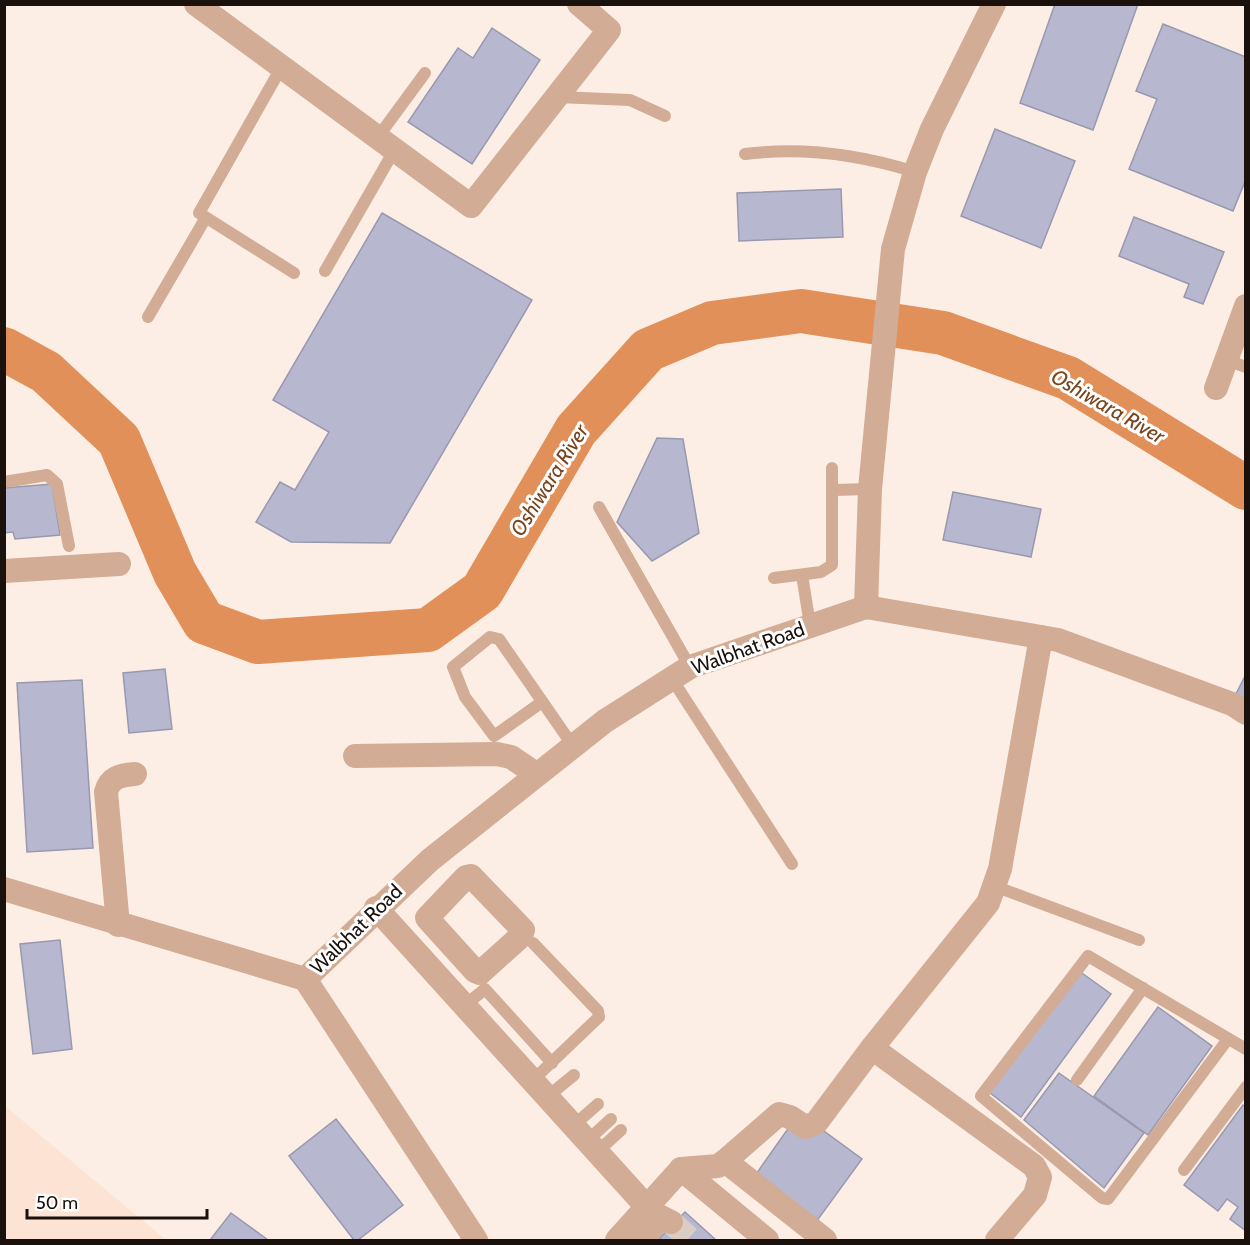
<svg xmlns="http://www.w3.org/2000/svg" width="1250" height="1245" font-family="Cabin,sans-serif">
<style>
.built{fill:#fce3d3}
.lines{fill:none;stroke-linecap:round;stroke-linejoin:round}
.river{stroke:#e19059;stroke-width:44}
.building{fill:#b7b8d0;stroke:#9899b0;stroke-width:1.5}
.street-tunnel{stroke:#dbcdc4;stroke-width:24;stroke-dasharray:24 12;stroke-linecap:butt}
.lane{stroke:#d2ac95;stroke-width:12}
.street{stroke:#d2ac95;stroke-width:24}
.labels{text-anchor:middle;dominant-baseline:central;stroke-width:6;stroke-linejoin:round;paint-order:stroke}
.street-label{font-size:20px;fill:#1a110c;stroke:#fff}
.water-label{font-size:21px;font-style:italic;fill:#7a441d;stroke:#fff}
</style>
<rect width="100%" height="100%" fill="#fdeee5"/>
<!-- built -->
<path class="built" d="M5,1106L166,1240H5Z"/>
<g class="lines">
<!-- river -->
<path class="river" d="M4,349L46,372L119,440L175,573L204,622L258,642L428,630L482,591L576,430L648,350L712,323L801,311L943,333L1068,378L1246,488"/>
</g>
<!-- building -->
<g class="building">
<path d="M1055,4H1138L1093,130L1020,103Z"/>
<path d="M1163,24L1246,57V179L1233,211L1129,169L1157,99L1136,91Z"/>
<path d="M492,28L540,60L472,164L408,122L458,48L473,58Z"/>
<path d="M995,129L1075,161L1041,248L961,216Z"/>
<path d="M841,189L843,237L739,241L737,193Z"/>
<path d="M382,213L532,300L390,543L291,542L256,522L280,482L295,490L329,432L273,400Z"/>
<path d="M1134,217L1224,252L1203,304L1184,297L1189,284L1119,256Z"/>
<path d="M657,438L683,439L699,533L652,561L617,522Z"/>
<path d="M52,484L60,535L15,539L13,532L4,533V488Z"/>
<path d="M953,492L1041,509L1031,557L943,540Z"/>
<path d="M165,669L172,729L129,733L123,673Z"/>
<path d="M1244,678L1246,679V701L1235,696Z"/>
<path d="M82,680L93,848L27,852L17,683Z"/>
<path d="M60,940L72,1049L33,1054L20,944Z"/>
<path d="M1079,971L1111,994L1021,1117L989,1092Z"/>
<path d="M1158,1007L1212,1046L1148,1135L1094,1096Z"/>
<path d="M1059,1073L1144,1133L1104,1188L1024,1120Z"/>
<path d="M1243,1105L1246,1107V1231L1230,1219L1238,1207L1227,1199L1218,1211L1184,1185Z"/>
<path d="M336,1119L403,1205L358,1240H354L289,1156Z"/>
<path d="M792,1123L817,1126L862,1159L816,1222L754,1177Z"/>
<path d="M685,1212L716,1240H658Z"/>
<path d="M231,1213L268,1240H210Z"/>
</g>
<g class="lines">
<!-- street-tunnel -->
<path class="street-tunnel" d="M671,1222L691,1240"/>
<!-- lane -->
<g class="lane">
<path d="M281,68L199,213L294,273"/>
<path d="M557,97L630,100L665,116"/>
<path d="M378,137L425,73"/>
<path d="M745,154C801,147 861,155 915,172"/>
<path d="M325,271L395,149"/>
<path d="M148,317L205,219"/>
<path d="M1226,360L1246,367"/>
<path d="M4,482L47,475L57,484L69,546"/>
<path d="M833,490L870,489"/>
<path d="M599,507L690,667"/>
<path d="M802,575L810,625"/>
<path d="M774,578L821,572L832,565V468"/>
<path d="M672,679L792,864"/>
<path d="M542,702L494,736L465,697L453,667L490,637L499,639L573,746"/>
<path d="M994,886L1139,940"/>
<path d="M464,1006L485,989L552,1063"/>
<path d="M1228,1039L1108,1199L1102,1198L981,1096L1088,956L1246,1049"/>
<path d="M1077,1080L1143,988"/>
<path d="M532,1081L599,1017L598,1011L533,943"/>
<path d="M547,1097L574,1075"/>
<path d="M573,1126L598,1104"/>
<path d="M587,1141L611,1119"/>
<path d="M597,1152L621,1130"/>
<path d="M1184,1170L1246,1087"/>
</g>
<!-- street -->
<g class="street">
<path d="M196,4L471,206L609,30L579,4"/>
<path d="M1216,388L1246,306"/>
<path d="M4,571L119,564"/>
<path d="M866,607L870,489L893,249L915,172L932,129L994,4"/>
<path d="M355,756L497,754L511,757L536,774"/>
<path d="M471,876L523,930L521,936L480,973L475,971L427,918L466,877Z"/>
<path d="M4,889L305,979L476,1240"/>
<path d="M376,908L646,1206"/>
<path d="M118,925L106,792C110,777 121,775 135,774"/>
<path d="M305,979L430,860L605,721L690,667L866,607L1058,640L1232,704L1246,713"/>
<path d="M872,1048L1034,1166L1040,1177L1035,1195L997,1240"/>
<path d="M725,1161L779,1114L790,1117L805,1127L816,1123L872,1048L988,903L1000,869L1041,637"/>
<path d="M681,1169L767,1240"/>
<path d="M617,1240L681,1169L718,1166L725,1161L825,1240"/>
<path d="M642,1240L661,1217L671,1222"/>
</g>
</g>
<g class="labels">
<!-- street labels -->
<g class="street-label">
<text transform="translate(748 648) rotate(-20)">Walbhat Road</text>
<text transform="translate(356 929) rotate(-44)">Walbhat Road</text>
</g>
<!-- water labels -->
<g class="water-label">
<text transform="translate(1108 406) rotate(30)">Oshiwara River</text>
<text transform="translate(549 480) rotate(-58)">Oshiwara River</text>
</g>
</g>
<!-- border -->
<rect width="1250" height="1245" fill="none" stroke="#1a110c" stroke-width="12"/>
<!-- scale -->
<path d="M27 1209v9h180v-9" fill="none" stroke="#1a110c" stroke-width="3"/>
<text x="36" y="1209" font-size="18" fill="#1a110c" stroke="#ffffff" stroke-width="4.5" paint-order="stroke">50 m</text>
</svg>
